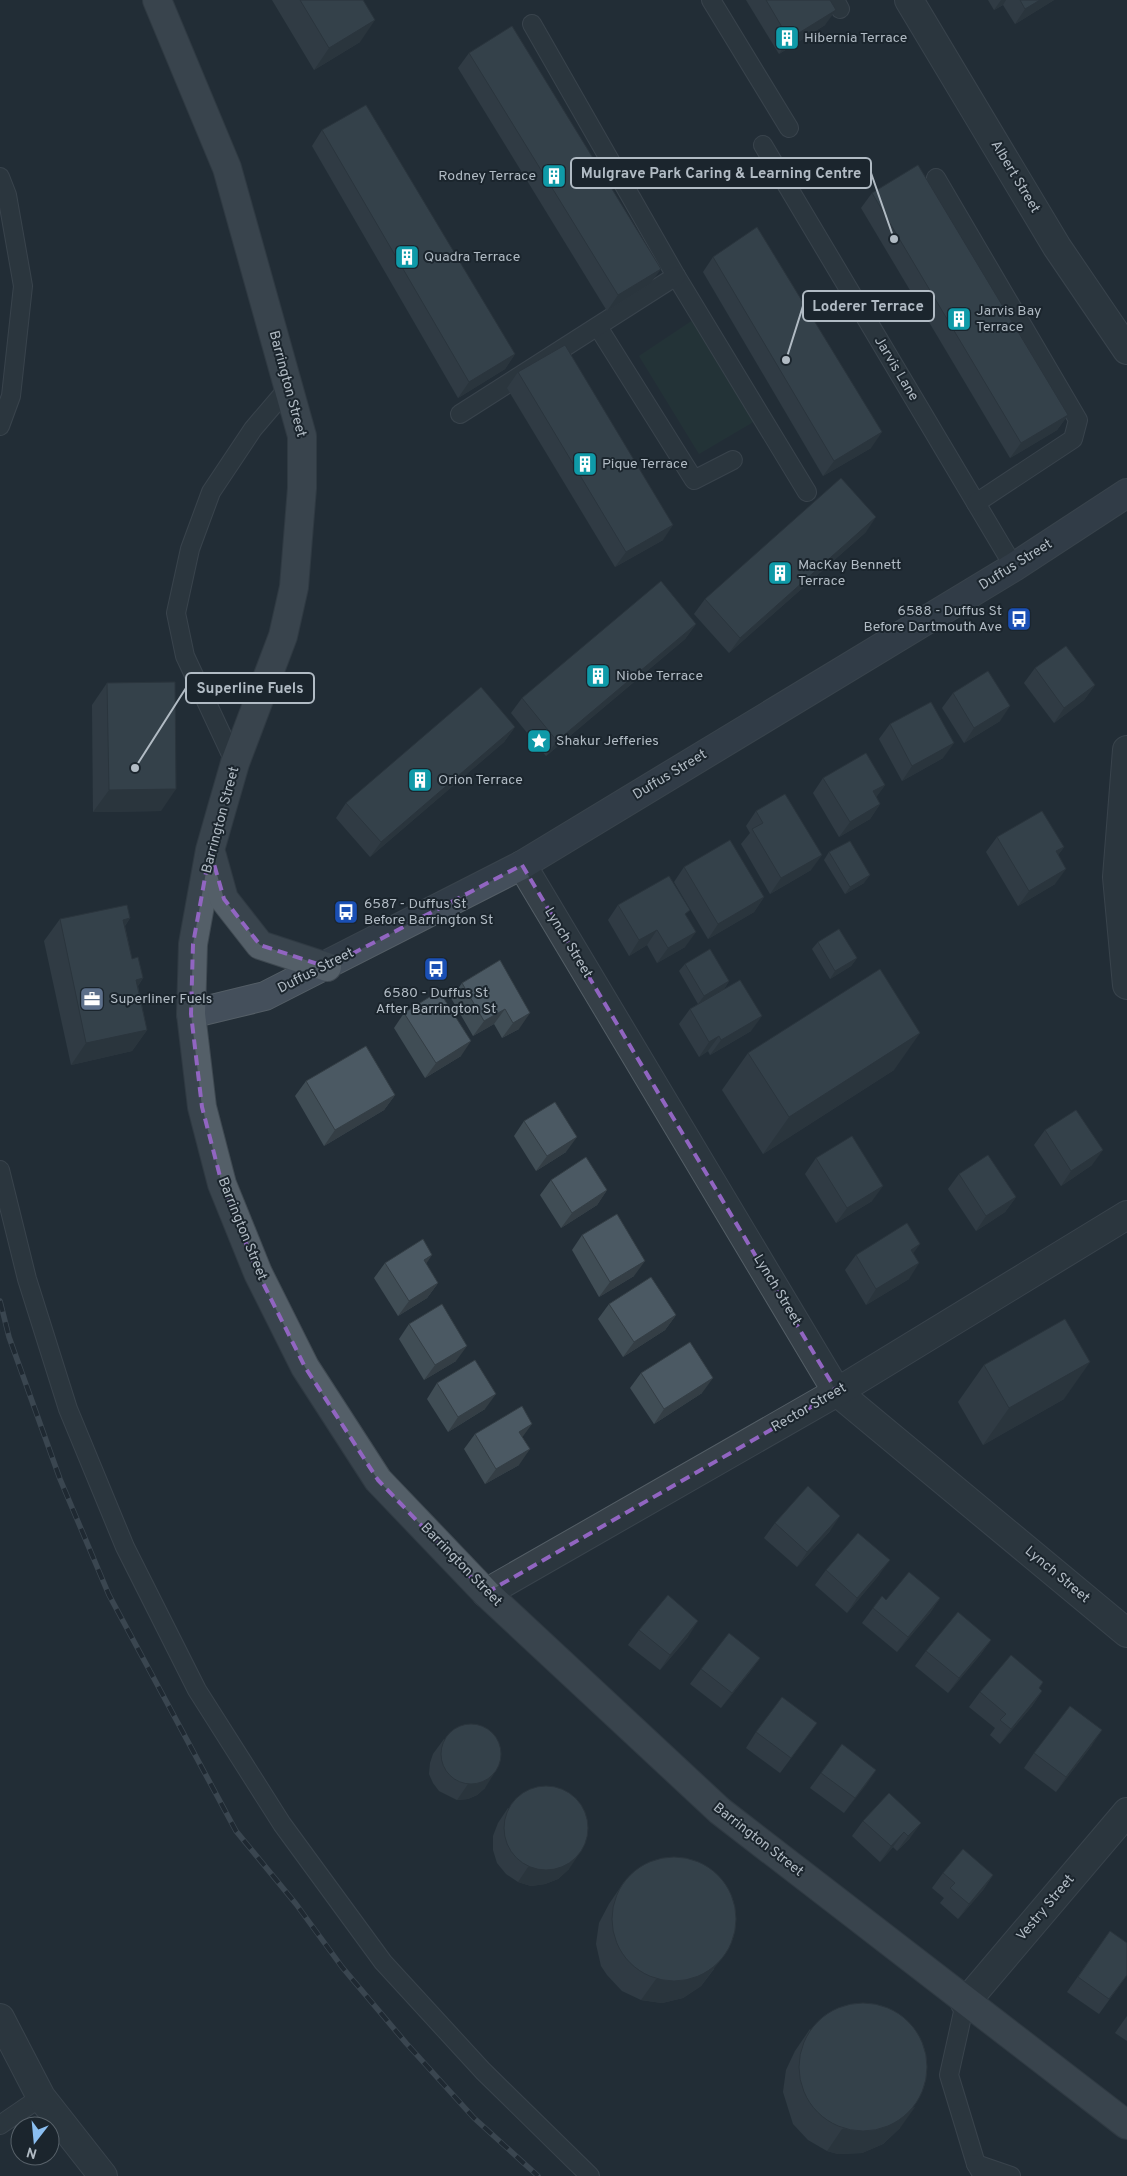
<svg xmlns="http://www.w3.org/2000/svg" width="1127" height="2176" font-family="Overpass,sans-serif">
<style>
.green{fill:#253b39}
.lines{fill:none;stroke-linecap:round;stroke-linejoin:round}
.lane-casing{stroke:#545e66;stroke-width:20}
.street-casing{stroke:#545e66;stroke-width:30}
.secondary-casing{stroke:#545e66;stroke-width:30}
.primary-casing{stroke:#3f4951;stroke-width:30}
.lane{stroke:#364048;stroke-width:18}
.street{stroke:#364048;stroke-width:28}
.secondary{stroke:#444f5b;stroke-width:28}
.primary{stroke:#545f68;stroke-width:28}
.rail-casing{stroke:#58646f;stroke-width:5.5}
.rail{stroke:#1b252d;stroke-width:4;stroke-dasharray:11;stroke-linecap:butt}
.wall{fill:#404d55}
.shaded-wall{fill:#343e45}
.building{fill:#4b5963;stroke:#343e45}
.marked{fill:none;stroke:#9165c1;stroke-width:4;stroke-dasharray:10 6;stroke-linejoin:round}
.labels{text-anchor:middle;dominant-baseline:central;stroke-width:4;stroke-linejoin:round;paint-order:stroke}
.poi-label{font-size:14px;fill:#b1bbc4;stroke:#1b252d;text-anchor:start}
.street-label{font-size:14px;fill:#b1bbc4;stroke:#1b252d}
.leader{fill:none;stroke:#b1bbc4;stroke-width:2}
.callout-dot{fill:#b1bbc4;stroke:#1b252d;stroke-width:2}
.callout{fill:#1b252d;stroke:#b1bbc4;stroke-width:2}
.callout-label{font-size:15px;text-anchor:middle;font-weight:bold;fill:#b1bbc4}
</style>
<rect width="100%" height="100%" fill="#232e37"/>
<!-- green -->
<path class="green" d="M693,320L755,421L699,454L639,356Z"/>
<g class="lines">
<defs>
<g id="lane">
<path d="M711,0L789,128"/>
<path d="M835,0L840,9"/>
<path d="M532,24L676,276L807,492"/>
<path d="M763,145L1014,567"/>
<path d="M0,177L7,195L23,286L11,396L0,426"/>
<path d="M936,178L1078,420L1073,439L976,503"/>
<path d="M598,327L694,480L733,460"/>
<path d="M460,414L676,276"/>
<path d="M235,763L185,656L176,613L190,549L211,492L253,429L288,388"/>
<path d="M0,1170L27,1279L68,1409L125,1547L197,1690L282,1824L383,1962L483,2071L590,2176"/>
<path d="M965,2003L949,2075L976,2164L983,2176"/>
<path d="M0,2125L41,2097"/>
<path d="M976,2164L1011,2176"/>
</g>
<g id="street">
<path d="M909,0L1057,247L1127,350"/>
<path d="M1127,750L1117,877L1127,985"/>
<path d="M522,865L837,1392L1127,1633"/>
<path d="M486,1593L837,1392L1127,1215"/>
<path d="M965,2003L1127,1812"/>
<path d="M0,2018L41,2097L103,2176"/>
</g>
<path id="secondary" d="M191,1014L265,996L522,865L1014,567L1127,493"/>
<g id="primary">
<path d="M157,0L227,168L302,436V488L294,587L283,636L235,763L222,808L210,850L193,944L191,1014L202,1107L222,1184L258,1273L305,1367L378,1480L486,1593L720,1811L1127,2125"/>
<path d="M212,856L224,899L260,945L327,967"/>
</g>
</defs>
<!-- lane casing -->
<use href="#lane" class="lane-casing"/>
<!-- street casing -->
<use href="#street" class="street-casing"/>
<!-- secondary casing -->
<use href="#secondary" class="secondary-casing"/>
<!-- primary casing -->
<use href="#primary" class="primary-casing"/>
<!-- lane -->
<use href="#lane" class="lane"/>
<!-- street -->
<use href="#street" class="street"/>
<!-- secondary -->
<use href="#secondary" class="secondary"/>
<!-- primary -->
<use href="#primary" class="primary"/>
<defs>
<path id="rail" d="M0,1301L9,1337L60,1479L109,1595L236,1831L296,1904L342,1967L406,2043L474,2118L538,2176"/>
</defs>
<!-- rail casing -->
<use href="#rail" class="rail-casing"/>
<!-- rail -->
<use href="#rail" class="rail"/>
</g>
<!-- wall -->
<g class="wall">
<path d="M272,0H363L360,42L314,70Z"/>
<path d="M746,0H830L825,25L779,54Z"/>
<path d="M988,0H1054L1015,24L1003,5L994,10Z"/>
<path d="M469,53L650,284L607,311L458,68Z"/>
<path d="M322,130L515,354L505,369L458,398L312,146Z"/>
<path d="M872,193L1068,415L1057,430L1010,458L861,208Z"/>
<path d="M713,257L871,448L823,476L703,272Z"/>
<path d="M518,372L663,540L615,567L507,388Z"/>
<path d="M866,532L729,653L694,614L705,599Z"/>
<path d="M696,624L685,639L546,756L511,713L522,698Z"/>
<path d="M1035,668L1095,685L1084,700L1054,723L1024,683Z"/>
<path d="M107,683L161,811L93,812L92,705Z"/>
<path d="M953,693L1000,721L964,743L942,708Z"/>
<path d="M890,724L943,758L902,781L879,739Z"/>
<path d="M515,727L504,742L370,857L336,818L346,803Z"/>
<path d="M823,778L885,785L876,797L880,804L870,819L839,837L813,793Z"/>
<path d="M756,811L811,870L770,894L741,844L750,833L746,826Z"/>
<path d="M997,837L1064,847L1058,855L1055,884L1018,906L986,852Z"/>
<path d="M829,852L864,883L845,894L824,860Z"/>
<path d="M684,867L764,897L754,912L708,939L674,882Z"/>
<path d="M618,905L686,916L685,947L657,963L647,945L629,956L608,920Z"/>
<path d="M130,918L125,926L132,959L143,978L138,986L147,1030L132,1051L71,1065L44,941L60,919Z"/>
<path d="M818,942L857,958L851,966L830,979L812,949Z"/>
<path d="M500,960L519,1029L502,1038L494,1024L473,1036L451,998L462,983Z"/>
<path d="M685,964L729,981L724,989L751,1031L710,1055L708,1051L699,1057L679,1024L690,1009L698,1004L679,971Z"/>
<path d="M404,1013L461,1056L425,1078L394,1028Z"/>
<path d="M748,1053L894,1070L763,1154L722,1090Z"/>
<path d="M306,1081L395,1095L384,1110L324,1146L295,1096Z"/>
<path d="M524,1121L566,1152L536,1171L514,1136Z"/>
<path d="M1045,1130L1092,1165L1061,1186L1034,1145Z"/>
<path d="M816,1158L872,1201L836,1223L805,1174Z"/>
<path d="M959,1174L1016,1197L1005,1212L976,1231L948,1189Z"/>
<path d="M551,1180L607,1190L597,1205L561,1228L540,1195Z"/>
<path d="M582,1235L634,1276L599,1297L572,1250Z"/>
<path d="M913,1254L909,1279L866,1305L845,1270L856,1255Z"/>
<path d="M385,1263L426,1264L438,1283L427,1298L398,1316L374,1278Z"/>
<path d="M609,1304L676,1315L665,1330L623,1357L598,1319Z"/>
<path d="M409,1324L456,1361L424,1380L399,1339Z"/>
<path d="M984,1365L1064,1399L983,1445L958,1402Z"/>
<path d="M641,1373L702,1393L654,1424L630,1388Z"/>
<path d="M437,1383L485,1409L448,1432L427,1399Z"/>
<path d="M475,1434L519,1465L485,1484L464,1449Z"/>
<path d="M775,1523L830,1531L797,1567L764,1538Z"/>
<path d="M826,1570L879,1575L847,1613L815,1585Z"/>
<path d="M940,1598L930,1613L897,1652L862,1623L873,1608L886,1600Z"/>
<path d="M639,1630L688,1637L660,1670L628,1645Z"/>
<path d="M991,1640L980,1655L948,1693L915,1666L926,1651Z"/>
<path d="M760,1658L749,1673L721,1708L690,1684L701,1669Z"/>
<path d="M1043,1682L1039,1688L1042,1691L1032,1706L1000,1744L990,1735L995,1728L969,1707L980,1692Z"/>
<path d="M756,1732L806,1738L780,1773L746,1748Z"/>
<path d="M444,1739L485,1788L477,1795L468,1799L457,1800L439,1791L433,1783L429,1774L430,1763L433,1754Z"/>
<path d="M1092,1745L1056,1792L1024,1768L1034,1753Z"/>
<path d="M876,1770L844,1813L810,1788L821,1773Z"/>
<path d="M889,1793L910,1838L897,1851L893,1847L880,1862L852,1836L863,1821Z"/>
<path d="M508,1808L569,1869L558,1879L545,1884L531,1886L518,1882L506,1874L497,1863L493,1850V1836L498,1823Z"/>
<path d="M943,1873L993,1875L983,1890L958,1919L940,1903L944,1898L932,1888Z"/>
<path d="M624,1882L714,1969L701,1986L683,1998L662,2003L641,2000L622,1991L607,1975L601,1966L596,1944L599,1923L609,1904Z"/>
<path d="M1110,1931L1127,1975L1099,2014L1067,1992Z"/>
<path d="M1127,2016V2041L1115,2033Z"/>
<path d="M810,2029L900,2128L883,2144L862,2153L838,2154L827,2151L808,2140L793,2124L783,2092L786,2070L795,2051Z"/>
</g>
<!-- shaded-wall -->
<g class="shaded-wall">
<path d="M1001,0H1006L1003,5L994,10Z"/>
<path d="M1040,0H1054L1015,24L1025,9Z"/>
<path d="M836,10L825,25L779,54L789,39Z"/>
<path d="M375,20L360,42L314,70L329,48Z"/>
<path d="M661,269L650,284L607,311L618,295Z"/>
<path d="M515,354L505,369L458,398L469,382Z"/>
<path d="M1068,415L1057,430L1010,458L1021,443Z"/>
<path d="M882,432L871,448L823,476L834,461Z"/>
<path d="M876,517L866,532L729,653L740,638Z"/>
<path d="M673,525L663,540L615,567L626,552Z"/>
<path d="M696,624L685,639L546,756L557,741Z"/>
<path d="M1095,685L1084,700L1054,723L1064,708Z"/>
<path d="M1010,706L1000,721L964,743L974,728Z"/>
<path d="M515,727L504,742L370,857L381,842Z"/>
<path d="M954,743L943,758L902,781L912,766Z"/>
<path d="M885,785L874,800L873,791Z"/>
<path d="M176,789L161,811L93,812L109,790Z"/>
<path d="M880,804L870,819L839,837L850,822Z"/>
<path d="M1064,847L1053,862L1056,851Z"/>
<path d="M822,855L811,870L770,894L781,878Z"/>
<path d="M1066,869L1055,884L1018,906L1029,891Z"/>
<path d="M870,875L864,883L845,894L850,887Z"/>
<path d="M764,897L754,912L708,939L718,924Z"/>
<path d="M130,918L115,940L123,920Z"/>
<path d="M657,930L647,945L629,956L639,940Z"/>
<path d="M696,932L685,947L657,963L668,948Z"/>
<path d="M857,958L851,966L830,979L835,971Z"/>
<path d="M143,978L128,1000L136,980Z"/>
<path d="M729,981L724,989L698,1004L704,996Z"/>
<path d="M505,1009L494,1024L473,1036L484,1021Z"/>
<path d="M530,1013L519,1029L502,1038L513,1023Z"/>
<path d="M762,1016L751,1031L710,1055L721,1040Z"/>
<path d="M147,1030L132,1051L71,1065L86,1043Z"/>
<path d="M920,1033L894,1070L763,1154L789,1117Z"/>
<path d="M719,1036L708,1051L699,1057L709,1042Z"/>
<path d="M471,1041L461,1056L425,1078L436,1063Z"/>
<path d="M395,1095L384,1110L324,1146L335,1130Z"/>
<path d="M577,1137L566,1152L536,1171L547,1156Z"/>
<path d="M1103,1150L1092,1165L1061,1186L1071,1171Z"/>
<path d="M883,1186L872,1201L836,1223L847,1208Z"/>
<path d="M607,1190L597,1205L561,1228L572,1213Z"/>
<path d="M1016,1197L1005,1212L976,1231L986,1216Z"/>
<path d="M920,1244L909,1259L911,1250Z"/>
<path d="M432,1255L422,1270L424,1260Z"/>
<path d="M645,1261L634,1276L599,1297L610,1282Z"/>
<path d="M919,1263L909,1279L866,1305L876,1289Z"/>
<path d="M438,1283L427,1298L398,1316L409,1301Z"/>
<path d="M676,1315L665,1330L623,1357L634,1342Z"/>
<path d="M467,1346L456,1361L424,1380L435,1365Z"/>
<path d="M1090,1362L1064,1399L983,1445L1009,1408Z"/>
<path d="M713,1378L702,1393L654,1424L664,1409Z"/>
<path d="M496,1394L485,1409L448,1432L458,1417Z"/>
<path d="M532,1424L521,1439L519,1432Z"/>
<path d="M530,1449L519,1465L485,1484L496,1469Z"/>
<path d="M840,1516L830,1531L797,1567L807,1552Z"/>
<path d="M890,1560L879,1575L847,1613L857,1598Z"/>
<path d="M940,1598L930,1613L897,1652L908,1637Z"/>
<path d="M698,1621L688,1637L660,1670L670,1655Z"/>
<path d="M991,1640L980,1655L948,1693L959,1678Z"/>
<path d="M760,1658L749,1673L721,1708L732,1693Z"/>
<path d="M1042,1691L1032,1706L1000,1744L1011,1729Z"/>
<path d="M1102,1730L1092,1745L1056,1792L1066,1777Z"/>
<path d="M876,1770L866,1785L844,1813L855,1798Z"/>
<path d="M495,1772L485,1788L477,1795L468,1799L457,1800L468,1784Z"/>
<path d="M921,1823L910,1838L897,1851L908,1836Z"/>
<path d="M904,1832L893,1847L880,1862L891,1846Z"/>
<path d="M579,1854L569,1869L558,1879L545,1884L531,1886L518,1882L528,1867Z"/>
<path d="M993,1875L983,1890L958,1919L969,1904Z"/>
<path d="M730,1947L701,1986L683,1998L662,2003L641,2000L656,1979Z"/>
<path d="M915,2107L900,2128L883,2144L862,2153L838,2154L827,2151L842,2129Z"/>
</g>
<!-- building -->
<g class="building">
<path d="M300,0H363L375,20L329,48Z"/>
<path d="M766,0H830L836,10L789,39Z"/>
<path d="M1020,0H1040L1025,9Z"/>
<path d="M512,26L661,269L618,295L469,53Z"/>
<path d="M366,105L515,354L469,382L322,130Z"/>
<path d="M918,165L1068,415L1021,443L872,193Z"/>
<path d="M757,227L882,432L834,461L713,257Z"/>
<path d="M565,345L673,525L626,552L518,372Z"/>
<path d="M841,478L876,517L740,638L705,599Z"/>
<path d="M661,581L696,624L557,741L522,698Z"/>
<path d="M1066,646L1095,685L1064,708L1035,668Z"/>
<path d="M988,671L1010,706L974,728L953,693Z"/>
<path d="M175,682L176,789L109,790L107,683Z"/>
<path d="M481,687L515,727L381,842L346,803Z"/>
<path d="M931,702L954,743L912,766L890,724Z"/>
<path d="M866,753L885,785L873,791L880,804L850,822L823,778Z"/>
<path d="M785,794L822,855L781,878L752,829L763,823L756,811Z"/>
<path d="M1042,811L1064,847L1056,851L1066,869L1029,891L997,837Z"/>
<path d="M730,840L764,897L718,924L684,867Z"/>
<path d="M850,841L870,875L850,887L829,852Z"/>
<path d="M669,876L690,910L685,914L696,932L668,948L657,930L639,940L618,905Z"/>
<path d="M127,905L130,918L123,920L132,959L138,957L143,978L136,980L147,1030L86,1043L60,919Z"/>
<path d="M839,929L857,958L835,971L818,942Z"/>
<path d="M710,949L729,981L704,996L685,964Z"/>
<path d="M500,960L530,1013L513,1023L505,1009L484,1021L462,983Z"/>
<path d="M880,969L920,1033L789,1117L748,1053Z"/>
<path d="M740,980L762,1016L721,1040L719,1036L709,1042L690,1009Z"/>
<path d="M439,991L471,1041L436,1063L404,1013Z"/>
<path d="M366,1046L395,1095L335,1130L306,1081Z"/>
<path d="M555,1102L577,1137L547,1156L524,1121Z"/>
<path d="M1076,1110L1103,1150L1071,1171L1045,1130Z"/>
<path d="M852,1136L883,1186L847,1208L816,1158Z"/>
<path d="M988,1155L1016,1197L986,1216L959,1174Z"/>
<path d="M586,1157L607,1190L572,1213L551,1180Z"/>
<path d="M617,1214L645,1261L610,1282L582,1235Z"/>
<path d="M907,1223L920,1244L911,1250L919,1263L876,1289L856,1255Z"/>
<path d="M423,1239L432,1255L424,1260L438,1283L409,1301L385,1263Z"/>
<path d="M651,1277L676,1315L634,1342L609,1304Z"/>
<path d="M442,1304L467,1346L435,1365L409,1324Z"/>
<path d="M1065,1319L1090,1362L1009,1408L984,1365Z"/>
<path d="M690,1342L713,1378L664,1409L641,1373Z"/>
<path d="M475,1360L496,1394L458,1417L437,1383Z"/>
<path d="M522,1406L532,1424L519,1432L530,1449L496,1469L475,1434Z"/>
<path d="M808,1486L840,1516L807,1552L775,1523Z"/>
<path d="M858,1533L890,1560L857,1598L826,1570Z"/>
<path d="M909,1572L940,1598L908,1637L873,1608L882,1596L886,1600Z"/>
<path d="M668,1595L698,1621L670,1655L639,1630Z"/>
<path d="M958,1612L991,1640L959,1678L926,1651Z"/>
<path d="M729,1633L760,1658L732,1693L701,1669Z"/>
<path d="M1011,1655L1043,1682L1039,1688L1042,1691L1011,1729L1000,1720L1006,1714L980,1692Z"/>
<path d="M782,1697L817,1723L791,1758L756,1732Z"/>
<path d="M1070,1706L1102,1730L1066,1777L1034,1753Z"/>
<circle cx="471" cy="1754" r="30"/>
<path d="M842,1744L876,1770L855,1798L821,1773Z"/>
<circle cx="546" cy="1828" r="42"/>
<path d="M889,1793L921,1823L908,1836L904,1832L891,1846L863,1821Z"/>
<path d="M963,1849L993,1875L969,1904L950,1888L955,1883L943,1873Z"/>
<circle cx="674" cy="1919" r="62"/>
<path d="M1110,1931L1127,1943V1975L1109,1999L1078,1977Z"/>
<circle cx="863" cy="2067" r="64"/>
</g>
<!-- marked area -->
<path d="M0 0H1127V2176H0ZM210,850L224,899L260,945L327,967L522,865L837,1392L486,1593L378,1480L305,1367L258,1273L222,1184L202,1107L191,1014L193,944Z" fill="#232e37" fill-opacity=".55" fill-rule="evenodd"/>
<path class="marked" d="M210,850L224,899L260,945L327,967L522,865L837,1392L486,1593L378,1480L305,1367L258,1273L222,1184L202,1107L191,1014L193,944Z"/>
<!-- icons -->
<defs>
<symbol id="building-square" viewBox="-11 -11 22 22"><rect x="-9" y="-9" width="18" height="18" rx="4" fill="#0f9aa8" stroke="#1b252d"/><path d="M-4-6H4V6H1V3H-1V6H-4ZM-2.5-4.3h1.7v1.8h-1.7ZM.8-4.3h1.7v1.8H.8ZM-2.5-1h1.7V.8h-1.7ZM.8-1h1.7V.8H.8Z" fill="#fff"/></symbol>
<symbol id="bus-square" viewBox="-11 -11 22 22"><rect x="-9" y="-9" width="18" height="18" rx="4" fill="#1a4fb4" stroke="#1b252d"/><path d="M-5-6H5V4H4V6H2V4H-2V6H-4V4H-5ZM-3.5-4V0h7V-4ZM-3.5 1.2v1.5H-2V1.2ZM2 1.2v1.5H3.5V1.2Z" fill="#fff"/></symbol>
<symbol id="sight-square" viewBox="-11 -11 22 22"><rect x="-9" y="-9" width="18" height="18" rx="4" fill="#0f9aa8" stroke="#1b252d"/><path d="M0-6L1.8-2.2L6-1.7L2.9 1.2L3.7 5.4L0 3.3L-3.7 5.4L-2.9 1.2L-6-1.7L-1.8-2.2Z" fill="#fff"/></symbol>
<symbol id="office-square" viewBox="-11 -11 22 22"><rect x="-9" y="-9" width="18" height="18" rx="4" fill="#5c6f8a" stroke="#1b252d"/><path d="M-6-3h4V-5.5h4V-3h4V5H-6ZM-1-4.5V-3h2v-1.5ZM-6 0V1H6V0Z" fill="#fff"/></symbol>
</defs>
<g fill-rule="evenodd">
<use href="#building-square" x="773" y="24" width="28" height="28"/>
<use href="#building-square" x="540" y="162" width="28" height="28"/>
<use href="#building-square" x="393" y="243" width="28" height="28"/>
<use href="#building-square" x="945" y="305" width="28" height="28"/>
<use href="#building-square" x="571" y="450" width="28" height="28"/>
<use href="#building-square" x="766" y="559" width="28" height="28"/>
<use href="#bus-square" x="1005" y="605" width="28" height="28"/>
<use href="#building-square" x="584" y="662" width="28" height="28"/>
<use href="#sight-square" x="525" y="727" width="28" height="28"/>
<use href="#building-square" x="406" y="766" width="28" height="28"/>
<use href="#bus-square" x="332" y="898" width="28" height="28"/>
<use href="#bus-square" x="422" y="955" width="28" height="28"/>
<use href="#office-square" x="78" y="985" width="28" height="28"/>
</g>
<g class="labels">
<!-- poi labels -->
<g class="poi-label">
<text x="804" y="38">Hibernia Terrace</text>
<text x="536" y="176" text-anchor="end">Rodney Terrace</text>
<text x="424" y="257">Quadra Terrace</text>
<text x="976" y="311">Jarvis Bay<tspan x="976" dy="16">Terrace</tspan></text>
<text x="602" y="464">Pique Terrace</text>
<text x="798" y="565">MacKay Bennett<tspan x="798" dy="16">Terrace</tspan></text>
<text x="1002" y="611" text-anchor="end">6588 - Duffus St<tspan x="1002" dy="16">Before Dartmouth Ave</tspan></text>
<text x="616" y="676">Niobe Terrace</text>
<text x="556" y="741">Shakur Jefferies</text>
<text x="438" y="780">Orion Terrace</text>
<text x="364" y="904">6587 - Duffus St<tspan x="364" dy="16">Before Barrington St</tspan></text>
<text x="436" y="993" text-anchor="middle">6580 - Duffus St<tspan x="436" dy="16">After Barrington St</tspan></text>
<text x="110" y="999">Superliner Fuels</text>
</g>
<!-- street labels -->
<g class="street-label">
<text transform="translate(1015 177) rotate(59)">Albert Street</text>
<text transform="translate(896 369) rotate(59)">Jarvis Lane</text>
<text transform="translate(287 384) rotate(75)">Barrington Street</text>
<text transform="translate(1016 565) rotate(-32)">Duffus Street</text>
<text transform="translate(670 775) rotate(-31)">Duffus Street</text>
<text transform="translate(221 820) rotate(-75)">Barrington Street</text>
<text transform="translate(568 943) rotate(59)">Lynch Street</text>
<text transform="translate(316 971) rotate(-27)">Duffus Street</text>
<text transform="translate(242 1229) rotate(68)">Barrington Street</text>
<text transform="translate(777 1290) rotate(59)">Lynch Street</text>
<text transform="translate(809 1408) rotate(-30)">Rector Street</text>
<text transform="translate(461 1565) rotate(46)">Barrington Street</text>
<text transform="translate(1057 1575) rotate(40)">Lynch Street</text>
<text transform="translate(758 1840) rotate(38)">Barrington Street</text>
<text transform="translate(1046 1908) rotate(-50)">Vestry Street</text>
</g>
</g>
<!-- callouts -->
<path class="leader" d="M894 239L871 173M786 360L803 306M135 768L186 688"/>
<g class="callout-dot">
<circle cx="894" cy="239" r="5"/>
<circle cx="786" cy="360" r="5"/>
<circle cx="135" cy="768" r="5"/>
</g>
<g class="callout">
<rect x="571" y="158" width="300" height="30" rx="5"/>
<rect x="803" y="291" width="131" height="30" rx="5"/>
<rect x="186" y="673" width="128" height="30" rx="5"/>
</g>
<g class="callout-label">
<text x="721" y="178">Mulgrave Park Caring &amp; Learning Centre</text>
<text x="868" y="311">Loderer Terrace</text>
<text x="250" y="693">Superline Fuels</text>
</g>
<!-- north arrow -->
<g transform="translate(35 2141) rotate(196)"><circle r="24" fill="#1b252d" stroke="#576169"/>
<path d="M0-4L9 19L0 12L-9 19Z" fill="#8abef0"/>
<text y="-8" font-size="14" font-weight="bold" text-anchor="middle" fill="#b1bbc4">N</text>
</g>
</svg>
